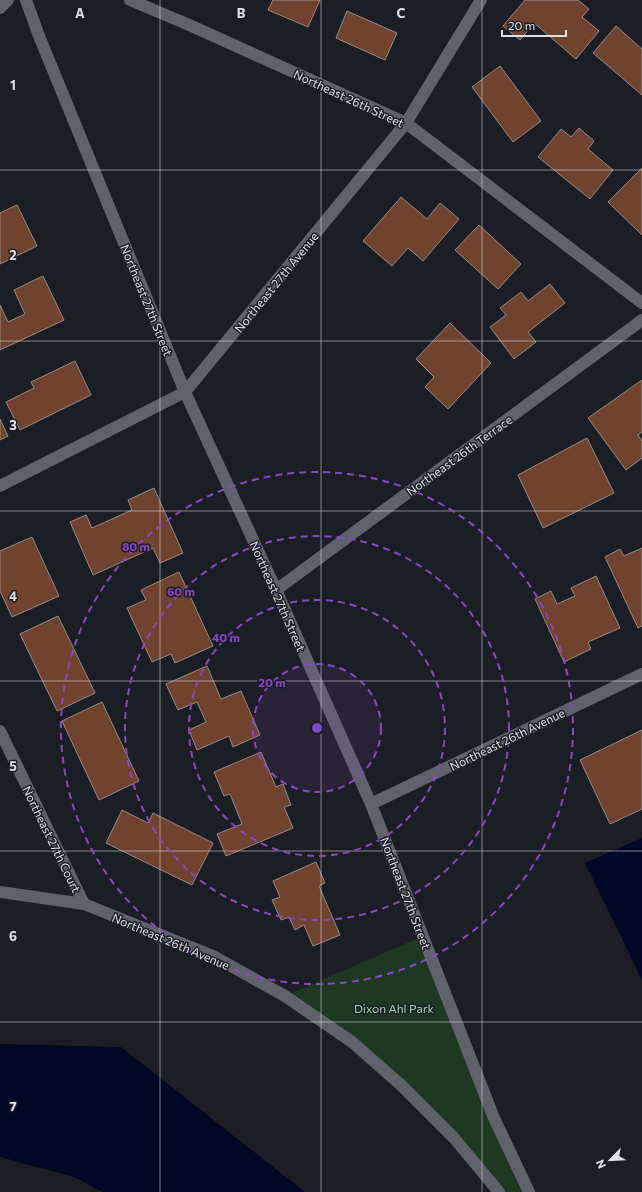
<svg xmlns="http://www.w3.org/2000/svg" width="642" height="1192" font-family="Commissioner,sans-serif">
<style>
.green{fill:#1e3922}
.water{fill:#000826}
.building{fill:#6f432d;stroke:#968b87}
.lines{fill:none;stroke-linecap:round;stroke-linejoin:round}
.minor{stroke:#60626b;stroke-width:12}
.grid{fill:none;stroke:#dfe0e5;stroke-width:1;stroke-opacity:0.55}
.ring{fill:none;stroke:#8a47c5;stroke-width:2;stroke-dasharray:7 5}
.labels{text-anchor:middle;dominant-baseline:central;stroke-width:3;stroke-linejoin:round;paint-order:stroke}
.street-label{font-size:12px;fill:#dfe0e5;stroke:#1c1e25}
.park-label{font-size:12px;fill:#9edda6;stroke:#1c1e25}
.grid-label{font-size:13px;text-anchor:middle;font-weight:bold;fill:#dfe0e5;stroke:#1c1e25;stroke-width:3;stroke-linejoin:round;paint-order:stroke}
.centre{fill:#8a47c5;stroke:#1c1e25;stroke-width:2}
.ring-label{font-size:12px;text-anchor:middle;font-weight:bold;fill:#8a47c5;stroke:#1c1e25;stroke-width:3;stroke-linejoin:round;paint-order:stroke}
</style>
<rect width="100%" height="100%" fill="#1c1e25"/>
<!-- green -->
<path class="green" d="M423,936L530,1192H499L401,1085L285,996Z"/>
<!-- water -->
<g class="water">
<path d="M642,838V980L585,863Z"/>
<path d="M0,1044L121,1047L305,1192H103L74,1177L0,1157Z"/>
</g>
<!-- building -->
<g class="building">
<path d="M273,0H320L308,27L268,10Z"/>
<path d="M525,0H578L589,9L582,17L599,31L576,59L534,23L520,40L503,26Z"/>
<path d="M347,11L397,33L385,60L336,38Z"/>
<path d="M616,26L642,49V95L593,53Z"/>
<path d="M500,66L541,121L513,142L472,87Z"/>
<path d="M579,128L594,141L588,149L613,170L590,199L538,157L561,129L571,137Z"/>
<path d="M642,168V235L608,202Z"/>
<path d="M401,197L427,219L440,203L459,219L423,261L408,248L392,266L363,241Z"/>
<path d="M17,205L37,246L0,264V213Z"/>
<path d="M479,225L521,264L498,289L455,250Z"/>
<path d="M43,276L64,320L0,350V305L8,322L25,314L14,290Z"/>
<path d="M550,284L565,303L528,332L536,342L514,359L490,327L506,315L500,308L521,292L528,301Z"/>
<path d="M450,323L491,363L448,409L425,387L434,377L416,359Z"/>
<path d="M75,361L91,395L20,430L6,402L34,388L31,382Z"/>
<path d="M642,380V432L638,435L642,441V458L626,470L588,418Z"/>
<path d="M0,419L8,436L0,440Z"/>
<path d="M587,438L614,493L543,528L518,475Z"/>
<path d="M154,488L183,553L160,563L153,548L93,575L70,522L86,515L92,528L132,510L128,500Z"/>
<path d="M32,537L59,596L12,617L0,591V551Z"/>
<path d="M642,548V626L638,628L605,557L620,549L624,556Z"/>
<path d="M179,572L213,646L175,663L171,654L152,662L127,608L146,600L141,590Z"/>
<path d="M596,576L620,628L588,642L591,649L564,662L535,599L551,591L557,604L575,596L571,588Z"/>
<path d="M58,616L95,693L57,711L20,634Z"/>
<path d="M207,666L221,699L241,691L260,735L233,747L229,736L197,750L189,730L206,722L197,702L178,710L166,684Z"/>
<path d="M102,702L139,781L99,800L62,721Z"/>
<path d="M642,730V809L610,824L580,760Z"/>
<path d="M261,752L276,787L283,784L291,805L284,807L293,828L226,856L217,834L242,824L230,794L224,796L214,772Z"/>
<path d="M122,810L148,823L153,813L213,843L192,885L106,843Z"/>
<path d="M316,862L325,883L319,886L340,935L313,946L304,925L295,930L289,917L281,920L272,900L280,897L273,881Z"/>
</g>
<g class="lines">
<!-- minor -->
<g class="minor">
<path d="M26,0L39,36L185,392L276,590L371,804L494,1118L529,1192"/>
<path d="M130,0L187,24L406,123L642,303"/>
<path d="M0,8L8,0"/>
<path d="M0,486L185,392L406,123L481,0"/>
<path d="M276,590L642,320"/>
<path d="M0,731L84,904"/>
<path d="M371,804L642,674"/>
<path d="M0,892L84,904L213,956L285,996L352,1042L401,1085L454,1138L499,1192"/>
</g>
</g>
<!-- grid -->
<path class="grid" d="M160,0V1192M321,0V1192M482,0V1192M0,170H642M0,341H642M0,511H642M0,681H642M0,851H642M0,1022H642"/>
<!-- distance rings -->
<circle cx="317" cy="728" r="64" fill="#8a47c5" fill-opacity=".12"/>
<g class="ring">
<circle cx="317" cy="728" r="64"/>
<circle cx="317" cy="728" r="128"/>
<circle cx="317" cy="728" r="192"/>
<circle cx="317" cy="728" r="256"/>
</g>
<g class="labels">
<!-- street labels -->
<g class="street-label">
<text transform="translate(349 98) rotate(25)">Northeast 26th Street</text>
<text transform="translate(276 282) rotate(-51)">Northeast 27th Avenue</text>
<text transform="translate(147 300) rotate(68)">Northeast 27th Street</text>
<text transform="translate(459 455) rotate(-36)">Northeast 26th Terrace</text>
<text transform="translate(278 596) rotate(66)">Northeast 27th Street</text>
<text transform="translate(507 739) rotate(-26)">Northeast 26th Avenue</text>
<text transform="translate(52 839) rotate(64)">Northeast 27th Court</text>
<text transform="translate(406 893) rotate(69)">Northeast 27th Street</text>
<text transform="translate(171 941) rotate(23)">Northeast 26th Avenue</text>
</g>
<!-- park labels -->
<g class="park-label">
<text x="394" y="1008">Dixon Ahl Park</text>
</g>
</g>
<g class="grid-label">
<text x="80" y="18">A</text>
<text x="241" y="18">B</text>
<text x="401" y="18">C</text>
<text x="13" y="90">1</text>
<text x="13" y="260">2</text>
<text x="13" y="430">3</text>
<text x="13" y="601">4</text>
<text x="13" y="771">5</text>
<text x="13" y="941">6</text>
<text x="13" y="1111">7</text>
</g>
<circle cx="317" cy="728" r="6" class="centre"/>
<g class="ring-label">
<text x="136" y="551">80 m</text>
<text x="181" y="596">60 m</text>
<text x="226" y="642">40 m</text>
<text x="272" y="687">20 m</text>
</g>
<!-- north arrow -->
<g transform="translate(610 1160) rotate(246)" stroke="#1c1e25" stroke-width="3" paint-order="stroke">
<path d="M0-3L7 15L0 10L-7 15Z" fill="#dfe0e5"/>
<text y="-6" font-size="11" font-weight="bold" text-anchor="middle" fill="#dfe0e5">N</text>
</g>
<!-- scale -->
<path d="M502 30v6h64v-6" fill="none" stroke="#dfe0e5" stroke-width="2"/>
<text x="508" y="30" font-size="12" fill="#dfe0e5" stroke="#1c1e25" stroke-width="3" paint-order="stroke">20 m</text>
</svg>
